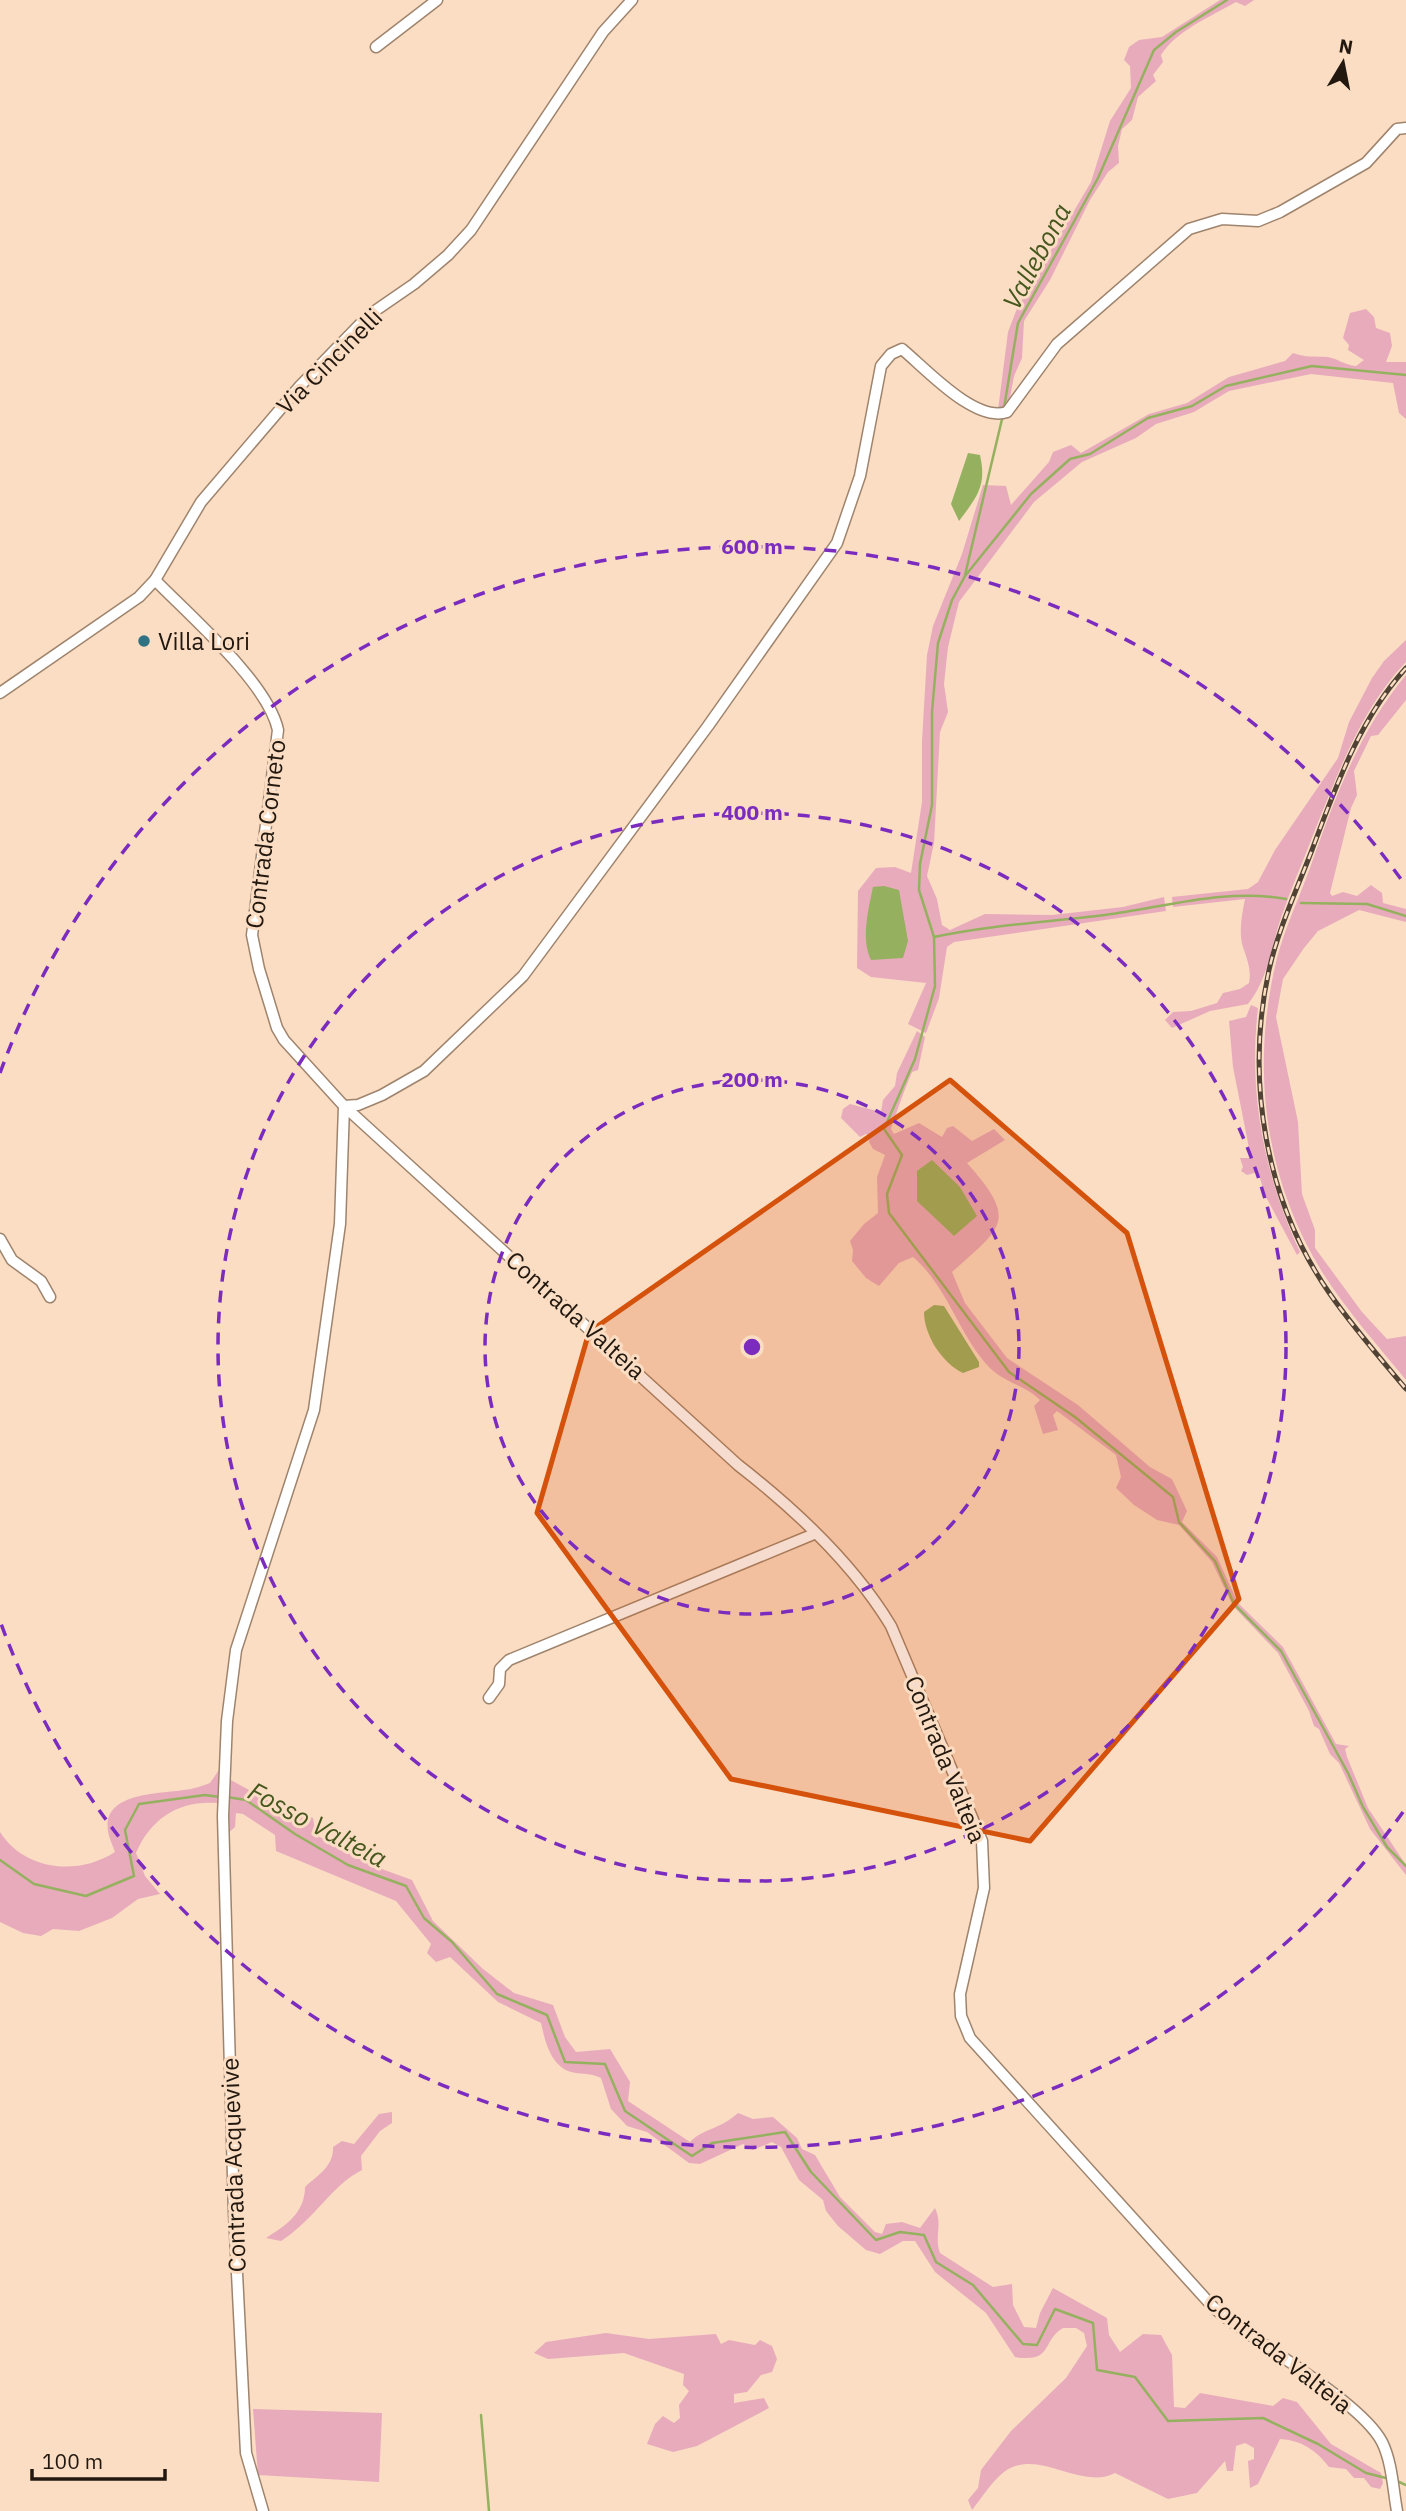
<svg xmlns="http://www.w3.org/2000/svg" width="1406" height="2511" font-family="'IBM Plex Sans',sans-serif">
<style>
.green{fill:#e8abbc}
.water{fill:#95b05f}
.lines{fill:none;stroke-linecap:round;stroke-linejoin:round}
.stream{stroke:#95b05f;stroke-width:2.5}
.street-casing{stroke:#9f846d;stroke-width:13}
.street{stroke:#fff;stroke-width:10}
.rail-casing{stroke:#504235;stroke-width:5}
.rail{stroke:#faddc3;stroke-width:2.5;stroke-dasharray:8;stroke-linecap:butt}
.marked{fill:#d4520c;fill-opacity:0.2;stroke:#d4520c;stroke-width:5;stroke-linejoin:round}
.ring{fill:none;stroke:#7b2cbf;stroke-width:3.5;stroke-dasharray:12 9}
.poi-dot{fill:#2f7283;stroke:#faddc3;stroke-width:2.5}
.labels{text-anchor:middle;dominant-baseline:central;stroke-width:6;stroke-linejoin:round;paint-order:stroke}
.street-label{font-size:24px;fill:#22180f;stroke:#faddc3}
.poi-label{font-size:24px;fill:#22180f;stroke:#faddc3;text-anchor:start}
.water-label{font-size:26px;font-style:italic;fill:#46571d;stroke:#faddc3}
.centre{fill:#7b2cbf;stroke:#faddc3;stroke-width:3.5}
.ring-label{font-size:21px;text-anchor:middle;font-weight:bold;fill:#7b2cbf;stroke:#faddc3;stroke-width:6;stroke-linejoin:round;paint-order:stroke}
</style>
<rect width="100%" height="100%" fill="#faddc3"/>
<!-- green -->
<g class="green">
<path d="M1220,0H1254L1245,6L1236,2C1210,17 1177,30 1161,55L1163,62L1153,75L1156,81L1138,97L1132,120L1122,129L1118,146L1119,163L1108,172L1090,200L1050,280L1024,321L1022,358L1014,376L1009,403L998,410L1008,332L1018,306L1091,182L1110,121L1131,88L1130,66L1124,60L1129,47L1139,40L1162,37Z"/>
<path d="M1366,309L1374,317L1376,328L1390,333L1392,346L1386,362H1406V419L1399,413L1393,383L1311,374L1229,391L1194,412L1156,424L1136,438L1082,462L1034,502L959,602L948,647L944,684L948,712L940,732L934,843L927,876L937,899L942,925L950,930L985,914L1052,915L1123,907L1164,897L1166,911L954,942L947,947L939,998L926,1033L908,1024L926,983L871,977L857,968L858,891L876,868L895,867L911,873L922,802V741L927,655L933,626L962,554L983,485L1006,486L1011,505L1049,462L1053,452L1071,445L1081,453L1149,414L1187,403L1229,377L1285,361L1293,353C1306,358 1315,356 1328,357C1338,359 1345,365 1356,366L1364,360L1348,350L1349,345L1343,338L1350,313Z"/>
<path d="M1406,640V662C1361,709 1339,771 1315,830C1304,859 1292,886 1282,915C1271,945 1269,978 1248,1004L1210,1011L1172,1028L1165,1020L1173,1012L1191,1011L1217,1003L1223,993L1240,989L1249,983C1252,969 1246,957 1242,944C1239,929 1242,914 1245,899L1173,907L1172,897L1248,889L1258,882L1275,850L1338,758L1349,722L1372,678L1384,661Z"/>
<path d="M1406,675V700L1378,735L1371,736L1354,771L1357,795L1351,808L1330,893L1332,896L1343,892L1357,896L1371,885L1382,893L1383,903L1406,909V922L1359,910L1318,931L1304,948L1283,979L1276,1017L1298,1122L1302,1194L1315,1230V1248L1362,1312L1387,1339L1406,1336V1380C1378,1346 1348,1312 1324,1275C1264,1180 1250,1067 1277,958C1285,928 1299,898 1310,868C1334,800 1359,731 1406,675Z"/>
<path d="M1251,1005L1258,1008C1248,1094 1264,1174 1300,1252L1297,1255L1266,1197L1258,1172L1247,1175L1241,1171L1243,1167L1240,1158H1251L1233,1067L1229,1021L1246,1017Z"/>
<path d="M917,1031L925,1037L918,1070L912,1072C904,1091 898,1108 891,1129L894,1134L919,1123L942,1137L947,1128L953,1126L972,1141L994,1129L1005,1140L967,1163C1019,1221 1002,1227 952,1272L965,1303L1007,1358L1078,1405L1150,1467L1172,1479L1187,1511L1182,1522L1217,1557L1238,1603L1283,1647L1336,1744L1349,1746L1345,1749L1347,1757L1368,1808L1406,1865V1875L1370,1829L1339,1763L1330,1754L1319,1729L1314,1726L1309,1711L1278,1653L1233,1606L1212,1562L1179,1525L1157,1520L1134,1505L1116,1488L1121,1477L1116,1455L1057,1411L1053,1415L1058,1430L1043,1434L1034,1406L1040,1400C1025,1385 1005,1383 990,1368C959,1336 948,1287 913,1257L899,1263L879,1286L866,1278L852,1261L853,1250L850,1241L864,1224L878,1213L877,1177L885,1155L873,1149L869,1142L870,1136L866,1134L860,1137L841,1118L843,1109L850,1104L881,1112L883,1100L895,1086L897,1073Z"/>
<path d="M219,1770L218,1803C179,1800 151,1818 136,1853L145,1876L160,1894L138,1899L112,1918L79,1931L53,1929L41,1936L23,1933L0,1922V1832C25,1871 78,1876 115,1852C113,1846 109,1838 108,1831C102,1792 159,1794 184,1790C193,1789 202,1786 210,1783Z"/>
<path d="M227,1778L284,1809L313,1818L316,1835L379,1868L412,1880L433,1921L483,1969L514,1993L553,2005L565,2037L576,2052L610,2049L630,2082L628,2101L690,2142C702,2129 721,2129 738,2113L753,2119L773,2117L797,2138L802,2149L815,2155L840,2197L875,2232L882,2234L886,2224L902,2222L920,2228L935,2208C943,2224 934,2237 940,2253L993,2287L1012,2284L1013,2305L1024,2327L1036,2328L1040,2313L1053,2288L1107,2318L1109,2335L1120,2352L1143,2334L1161,2335L1172,2355L1174,2407L1185,2408L1200,2393L1273,2406L1283,2398L1297,2402L1331,2444L1381,2473L1383,2483L1380,2489L1371,2487L1364,2478H1354L1346,2469L1329,2467C1316,2450 1301,2440 1280,2439L1258,2484L1250,2488L1248,2461L1254,2459V2448L1245,2443L1236,2446L1233,2471H1227L1225,2461L1197,2493L1168,2499L1115,2473C1080,2491 1038,2447 1004,2472C992,2481 981,2499 972,2510L968,2500L978,2488L981,2470L1011,2431L1066,2378L1087,2346L1084,2333L1076,2328H1063C1041,2341 1054,2363 1015,2357L986,2313L935,2272L915,2241H903L880,2254L866,2250L838,2226L826,2211L823,2200L799,2180L781,2147L772,2142L753,2150L743,2144L700,2164L689,2163L647,2132L627,2126L611,2109L601,2078C590,2072 579,2075 568,2071C550,2063 545,2041 541,2023L498,2002L450,1957L436,1962L427,1953L431,1944L396,1901L276,1851L275,1835L243,1814L236,1813L235,1827L227,1834Z"/>
<path d="M392,2112V2123L380,2131L361,2156L362,2170C333,2184 312,2222 281,2241L266,2238C287,2225 305,2212 305,2187C318,2175 334,2166 333,2147L342,2141L354,2144L379,2114Z"/>
<path d="M606,2333L649,2339L716,2334L721,2344L729,2340L755,2345L760,2340L772,2346L777,2359L772,2372L761,2375L747,2392L734,2394V2403L764,2398L769,2408L697,2446L673,2452L647,2444L655,2424L663,2416L674,2423L680,2418L679,2405L689,2391L683,2385L684,2374L624,2353L548,2359L534,2353L546,2342Z"/>
<path d="M253,2409L382,2413L379,2482L258,2475Z"/>
</g>
<!-- water -->
<g class="water">
<path d="M968,453L980,455C987,486 977,497 959,521L951,504Z"/>
<path d="M884,886L899,890L908,941L903,958L871,960C861,939 868,911 873,887Z"/>
<path d="M932,1160L960,1187L977,1216L954,1236L917,1201V1171Z"/>
<path d="M934,1305L944,1306L979,1362V1367L963,1373C942,1363 924,1335 924,1312Z"/>
</g>
<g class="lines">
<!-- stream -->
<g class="stream">
<path d="M1406,375L1312,366L1226,386L1192,406L1148,418L1090,454L1070,459L1031,494L965,576L952,600L938,643L932,712V805L920,864L919,890L934,937L935,986L915,1059L884,1129L902,1155L887,1194L889,1213L1009,1372L1075,1417L1173,1497L1179,1522L1215,1561L1234,1604L1281,1651L1348,1773L1363,1807L1387,1847L1406,1866"/>
<path d="M1004,408L1018,323L1098,178L1154,50L1176,32L1227,0"/>
<path d="M965,575L1003,415"/>
<path d="M1301,903L1367,904L1406,916"/>
<path d="M934,937C991,925 1048,922 1105,915C1165,907 1226,888 1286,899"/>
<path d="M227,1797L246,1800L295,1834L348,1865L406,1886L424,1918L452,1942L497,1994L547,2015L565,2062L605,2064L625,2111L692,2156L712,2143L785,2132L811,2172L876,2240L900,2232L924,2235L936,2262L973,2285L1023,2344L1037,2345L1055,2309L1093,2323L1097,2370L1135,2377L1168,2421L1263,2418L1318,2444L1366,2473L1390,2479"/>
<path d="M0,1860L34,1884L86,1896L134,1876L125,1830L139,1804L205,1795L220,1797"/>
<path d="M481,2415L489,2511"/>
<path d="M1397,2481L1406,2485"/>
</g>
<defs>
<g id="street">
<path d="M376,47L437,0"/>
<path d="M155,580C190,616 268,683 278,730L252,935L259,969L277,1028L284,1040L344,1106L738,1465C796,1510 853,1563 891,1626L982,1841L984,1888L960,1994L961,2016L970,2038L1213,2307C1253,2342 1361,2401 1382,2442C1392,2462 1393,2489 1397,2511"/>
<path d="M0,693L139,597L155,580L201,502L300,386L369,315L414,284L448,255L471,230L603,32L632,0"/>
<path d="M0,1239L12,1260L41,1281L50,1297"/>
<path d="M489,1698L499,1684L500,1669L509,1660L814,1534"/>
<path d="M263,2511L246,2453L234,2213L223,1816L227,1721L236,1650L314,1410L340,1224L344,1106L358,1105L382,1095L424,1071L523,976L708,726L837,543L860,476L881,366L891,354L902,349C926,369 975,423 1007,412L1057,344L1189,229L1222,219L1258,221L1280,212L1366,163L1397,129L1406,128"/>
</g>
</defs>
<!-- street casing -->
<use href="#street" class="street-casing"/>
<!-- street -->
<use href="#street" class="street"/>
<defs>
<path id="rail" d="M1406,668C1359,720 1336,786 1312,850C1297,889 1278,930 1269,970C1245,1079 1265,1201 1330,1294C1353,1327 1380,1358 1406,1389"/>
</defs>
<!-- rail casing -->
<use href="#rail" class="rail-casing"/>
<!-- rail -->
<use href="#rail" class="rail"/>
</g>
<!-- marked area -->
<path class="marked" d="M950,1080L1127,1233L1239,1599L1030,1841L731,1779L537,1513L589,1332Z"/>
<!-- distance rings -->
<g class="ring">
<circle cx="752" cy="1347" r="267"/>
<circle cx="752" cy="1347" r="534"/>
<path d="M1403 1812A800 800 0 0 1 0 1621M0 1073A800 800 0 0 1 1403 882"/>
</g>
<!-- markers -->
<circle class="poi-dot" cx="144" cy="641" r="7"/>
<g class="labels">
<!-- street labels -->
<g class="street-label">
<text transform="translate(329 361) rotate(-45)">Via Cincinelli</text>
<text transform="translate(265 834) rotate(-83)">Contrada Corneto</text>
<text transform="translate(576 1315) rotate(42)">Contrada Valteia</text>
<text transform="translate(946 1759) rotate(68)">Contrada Valteia</text>
<text transform="translate(233 2165) rotate(-92)">Contrada Acquevive</text>
<text transform="translate(1279 2353) rotate(38)">Contrada Valteia</text>
</g>
<!-- poi labels -->
<g class="poi-label">
<text x="158" y="641">Villa Lori</text>
</g>
<!-- water labels -->
<g class="water-label">
<text transform="translate(1036 256) rotate(-62)">Vallebona</text>
<text transform="translate(318 1824) rotate(28)">Fosso Valteia</text>
</g>
</g>
<circle cx="752" cy="1347" r="10" class="centre"/>
<g class="ring-label">
<text x="752" y="554">600 m</text>
<text x="752" y="820">400 m</text>
<text x="752" y="1087">200 m</text>
</g>
<!-- north arrow -->
<g transform="translate(1343 63) rotate(10)" stroke="#faddc3" stroke-width="5" paint-order="stroke">
<path d="M0-5L12 26L0 18L-12 26Z" fill="#22180f"/>
<text y="-10" font-size="19" font-weight="bold" text-anchor="middle" fill="#22180f">N</text>
</g>
<!-- scale -->
<path d="M32 2469v10h133v-10" fill="none" stroke="#22180f" stroke-width="3.5"/>
<text x="42" y="2469" font-size="21" fill="#22180f" stroke="#faddc3" stroke-width="5" paint-order="stroke">100 m</text>
</svg>
